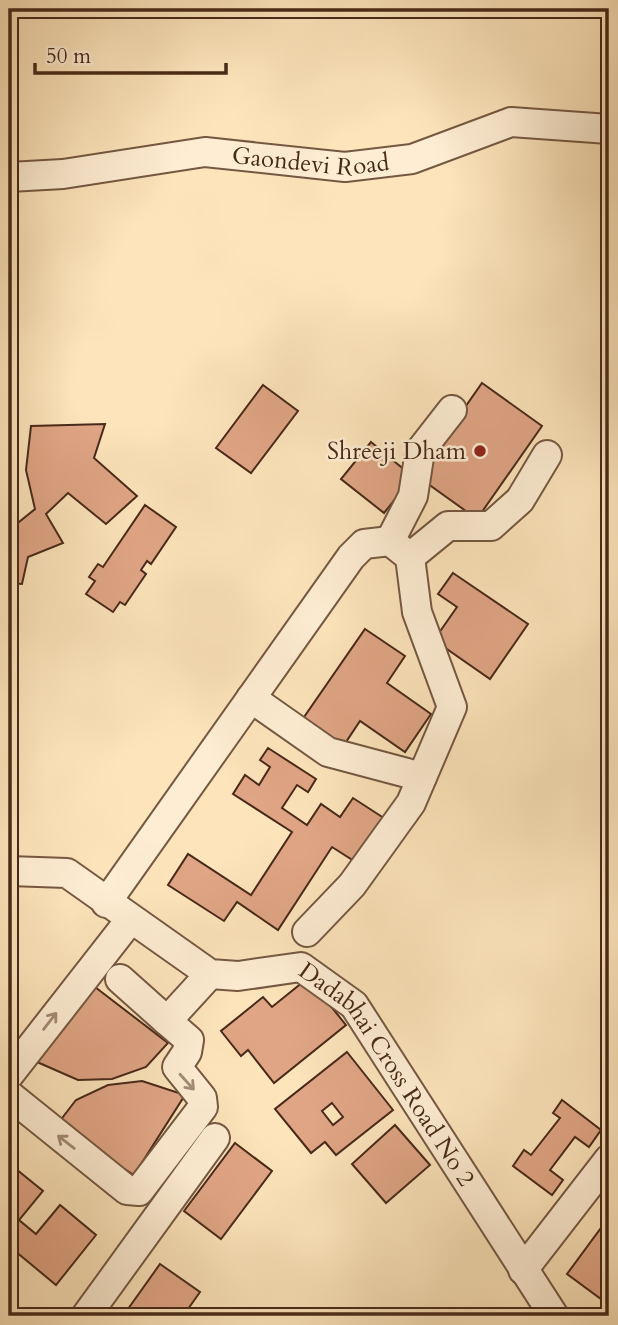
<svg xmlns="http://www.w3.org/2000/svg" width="618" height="1325" font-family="Cardo,serif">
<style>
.building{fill:#e0a585;stroke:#482919;stroke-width:2;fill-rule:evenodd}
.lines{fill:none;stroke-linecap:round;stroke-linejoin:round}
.minor-casing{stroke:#755842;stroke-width:32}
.minor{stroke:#feedd3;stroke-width:28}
.oneway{stroke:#a38b76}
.poi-dot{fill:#8f2418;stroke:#feedd3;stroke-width:2.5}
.labels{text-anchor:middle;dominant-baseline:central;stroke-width:5;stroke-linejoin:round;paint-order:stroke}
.street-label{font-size:24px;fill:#482919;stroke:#feedd3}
.poi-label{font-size:24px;fill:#482919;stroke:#feedd3;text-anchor:end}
</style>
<rect width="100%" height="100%" fill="#fde4bb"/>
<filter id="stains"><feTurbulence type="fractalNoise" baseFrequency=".00286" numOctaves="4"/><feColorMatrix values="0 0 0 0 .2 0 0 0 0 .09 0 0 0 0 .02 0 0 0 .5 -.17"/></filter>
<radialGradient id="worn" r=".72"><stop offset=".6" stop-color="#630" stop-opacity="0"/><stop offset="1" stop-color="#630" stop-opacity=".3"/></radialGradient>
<!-- building -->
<g class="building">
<path d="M482,383L542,426L477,519L417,476Z"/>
<path d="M263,385L298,411L251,473L216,448Z"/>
<path d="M105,424L94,458L137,496L106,524L68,493L46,514L63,543L28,557L22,584L9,583V519L14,526L35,509L26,470L31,426Z"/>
<path d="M371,442L413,477L384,513L341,479Z"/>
<path d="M145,505L176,527L151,564L147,561L141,570L146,574L125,605L120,602L113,612L86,594L95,581L89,577L98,564L103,567Z"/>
<path d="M453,573L528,624L490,679L434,640L457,607L438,594Z"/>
<path d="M365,629L405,656L387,683L431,714L405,752L360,721L342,748L302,720Z"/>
<path d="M268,748L316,779L308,792L297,785L282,808L307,825L321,804L340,817L353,798L390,822L362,866L332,847L278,930L237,902L224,921L168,885L188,854L251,895L292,832L233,794L245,775L259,785L270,767L260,760Z"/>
<path d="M308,978L346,1025L274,1083L248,1050L241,1056L221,1031L263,997L272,1007Z"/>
<path d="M95,987L168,1043L146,1067L112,1079L78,1080L37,1062Z"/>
<path d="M347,1052L393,1110L336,1155L325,1142L311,1153L275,1109ZM332,1103L343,1117L333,1125L322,1111Z"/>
<path d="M142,1081L185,1095L134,1175L56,1126L76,1100L108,1085Z"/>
<path d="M562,1100L601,1130L589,1147L575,1137L550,1170L563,1180L552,1195L513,1166L524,1150L531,1155L560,1118L553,1113Z"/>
<path d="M395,1125L430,1165L386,1203L352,1164Z"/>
<path d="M235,1143L272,1171L221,1239L184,1211Z"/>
<path d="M16,1169L43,1191L19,1220L36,1234L60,1205L96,1235L56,1285L9,1246V1178Z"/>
<path d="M609,1217V1288L601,1299L567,1274Z"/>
<path d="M160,1264L200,1292L183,1316H123Z"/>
</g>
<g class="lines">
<defs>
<g id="minor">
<path id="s1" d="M9,177L63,174L205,152L345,167L412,159L511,122L609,129"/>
<path d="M390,541L413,496L420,451L452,410"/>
<path d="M410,557L448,526H491L520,500L547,455"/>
<path d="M251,698L328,752L422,777"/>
<path id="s2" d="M9,871L67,873L210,974L238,976L301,967L354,1005L554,1316"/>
<path d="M106,903L351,557L364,544L390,541L410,557L417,612L452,707L411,803L352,885L307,932"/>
<path d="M120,979L167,1021"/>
<path d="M9,1075L130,920"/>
<path d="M9,1095L127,1190L139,1191L203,1107L202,1098L177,1067L187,1052L189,1040L167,1021L210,974"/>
<path d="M523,1270L609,1159"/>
<path d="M86,1316L215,1138"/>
</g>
</defs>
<!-- minor casing -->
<use href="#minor" class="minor-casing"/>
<!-- minor -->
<use href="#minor" class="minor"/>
</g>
<!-- one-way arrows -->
<defs><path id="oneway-shaft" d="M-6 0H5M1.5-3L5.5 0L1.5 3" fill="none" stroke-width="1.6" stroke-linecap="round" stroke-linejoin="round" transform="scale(1.75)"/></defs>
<g class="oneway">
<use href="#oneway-shaft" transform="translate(50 1021) rotate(-52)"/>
<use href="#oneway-shaft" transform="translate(187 1082) rotate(48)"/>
<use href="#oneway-shaft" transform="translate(66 1142) rotate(-142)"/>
</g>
<!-- markers -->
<circle class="poi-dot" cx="480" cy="451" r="7"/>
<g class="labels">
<!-- street labels -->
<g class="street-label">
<text stroke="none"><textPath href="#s1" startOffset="304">Gaondevi Road</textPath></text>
<text stroke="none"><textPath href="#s2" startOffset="464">Dadabhai Cross Road No 2</textPath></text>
</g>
<!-- poi labels -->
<g class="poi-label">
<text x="466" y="451">Shreeji Dham</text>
</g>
</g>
<!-- margin -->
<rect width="618" height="1325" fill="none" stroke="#fde4bb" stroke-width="35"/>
<rect x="10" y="10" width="597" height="1304" fill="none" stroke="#482919" stroke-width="3.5"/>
<rect x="18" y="18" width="583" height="1290" fill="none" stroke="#482919" stroke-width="2"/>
<!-- scale -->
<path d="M35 63v10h191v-10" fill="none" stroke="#482919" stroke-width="3.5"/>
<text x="46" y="63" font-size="21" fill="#482919" stroke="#feedd3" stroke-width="5" paint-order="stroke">50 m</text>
<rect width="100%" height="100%" filter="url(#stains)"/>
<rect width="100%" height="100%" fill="url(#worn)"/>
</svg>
